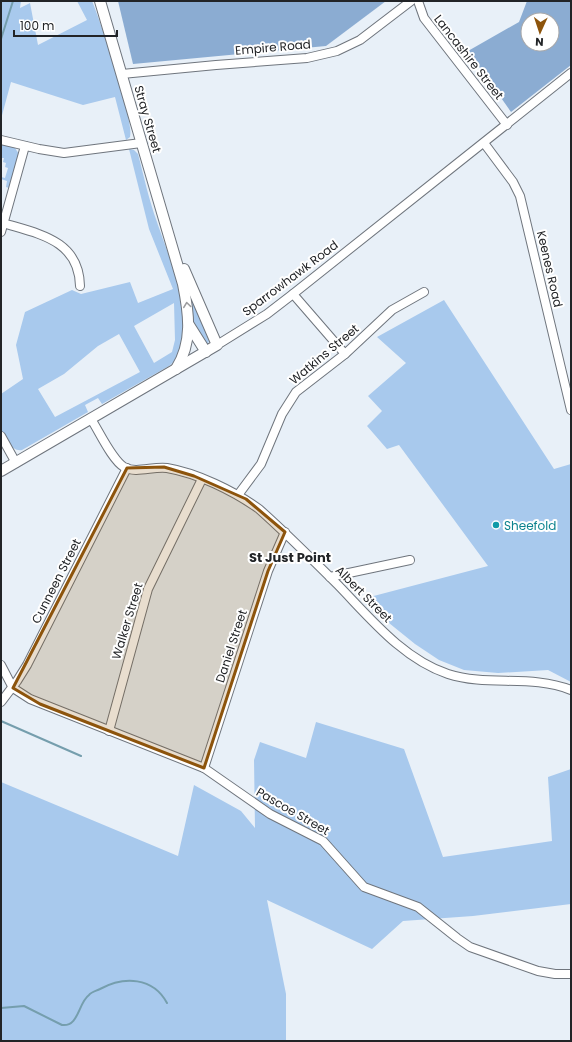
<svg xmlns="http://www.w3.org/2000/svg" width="572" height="1042" font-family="Poppins,sans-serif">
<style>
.green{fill:#a8c9ed;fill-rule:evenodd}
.forest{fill:#8bacd2;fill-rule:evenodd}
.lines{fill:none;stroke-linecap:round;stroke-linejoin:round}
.stream{stroke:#759ead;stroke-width:2}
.minor-casing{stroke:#6f757d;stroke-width:10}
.major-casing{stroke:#6f757d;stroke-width:12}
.minor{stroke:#fff;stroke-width:8}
.major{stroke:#fff;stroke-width:10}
.oneway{stroke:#9c9c9e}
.marked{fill:#8d540c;fill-opacity:0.2;stroke:#8d540c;stroke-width:3;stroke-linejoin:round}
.culture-dot{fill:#0f9aa8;stroke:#fff;stroke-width:1.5}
.labels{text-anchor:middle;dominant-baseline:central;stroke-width:4;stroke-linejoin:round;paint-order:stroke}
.street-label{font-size:12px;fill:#222427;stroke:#fff}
.culture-label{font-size:12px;fill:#0d838f;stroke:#fff;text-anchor:start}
.neighbourhood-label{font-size:13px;font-weight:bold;fill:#222427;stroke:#fff}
</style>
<rect width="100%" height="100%" fill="#e8f0f8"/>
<!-- green -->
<g class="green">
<path d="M1,1H21L20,8L30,3L38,45L87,20L77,1H92C99,17 136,126 130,137L126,140L115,97L83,105L11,82L1,119Z"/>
<path d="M1,144L15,148L19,154L9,188L6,187L7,181L1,179V177L5,178L8,168L5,167L6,163L3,162L4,158H2Z"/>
<path d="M129,149L134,150L138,154C144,177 149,200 157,222C168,256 206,339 169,366L102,404L98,398L85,405L88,412L22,450C12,452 4,438 1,429C0,420 1,405 1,394L23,379L16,345L25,312L72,290L81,294L130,282L138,303L173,289L149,229ZM174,303L175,340L172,352L154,363L134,326ZM119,334L140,372L55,417L38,389L64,374L98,346Z"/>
<path d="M189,292L209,341L207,345L193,328Z"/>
<path d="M444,300L554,469L571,464V682L548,670L498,673L464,670L439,660L415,644L363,602L366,598L488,566L399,445L387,449L367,426L382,411L368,396L406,363L377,337Z"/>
<path d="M316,722L404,749L443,857L552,841L548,777L571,769V904L473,916L403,921L372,949L267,900L286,994V1041H1V782L178,856L194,785L241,811L255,828L254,760L260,742L306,758Z"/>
</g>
<!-- forest -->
<g class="forest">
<path d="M118,1H386L326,46L133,64Z"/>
<path d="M527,1H571V65L511,112L468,51L519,22ZM528,20H552V44H528Z"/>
</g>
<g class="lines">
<!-- stream -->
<g class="stream">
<path d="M1,39L13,1"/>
<path d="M1,721L81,756"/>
<path d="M1,1008L24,1006L62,1025C79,1027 78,1003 89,995C91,992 96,991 100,989C124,976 153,977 167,1003"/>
</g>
<defs>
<g id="minor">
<path d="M418,1L424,18L507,125"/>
<path d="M122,74L216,65L307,58L337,51L360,40L411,1"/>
<path d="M1,140L39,149L64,153L141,143"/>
<path d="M484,143L513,182L520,196L571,410"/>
<path d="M3,223C39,234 79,240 80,286"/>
<path d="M1,232L25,146"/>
<path d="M293,294L345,354"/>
<path d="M217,345L267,314L293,294L571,73"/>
<path d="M91,419C99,431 112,460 124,467C136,474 153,466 167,468C197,473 234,491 259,509C286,533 312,559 338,585C370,618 403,659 448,674C488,687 531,674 571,690"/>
<path d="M1,436L16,463"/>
<path d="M238,495L261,464L282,414L296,392L345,354L392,310L424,292"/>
<path d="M330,577L410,560"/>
<path d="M1,665L13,688L30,699L204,768L270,814L323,841L364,887L418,907L457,938L470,947L538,971L555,974H571"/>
<path d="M1,702L17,681L27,665L127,468"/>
<path d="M109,731L148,589L202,479"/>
<path d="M204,768L268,571L285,532"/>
</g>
<g id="major">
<path d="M100,1L183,284C189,314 193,342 176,369"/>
<path d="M189,325L206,352"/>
<path d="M1,471L217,345L184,269"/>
</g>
</defs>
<!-- minor casing -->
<use href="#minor" class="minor-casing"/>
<!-- major casing -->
<use href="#major" class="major-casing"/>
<!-- minor -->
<use href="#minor" class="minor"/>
<!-- major -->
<use href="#major" class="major"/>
</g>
<!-- one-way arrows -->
<defs><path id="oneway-chevron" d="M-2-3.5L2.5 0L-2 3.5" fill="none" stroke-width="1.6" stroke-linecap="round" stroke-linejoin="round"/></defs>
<use class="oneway" href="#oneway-chevron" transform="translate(187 305) rotate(-98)"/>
<!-- marked area -->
<path class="marked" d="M164,467L194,476L246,499L285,532L268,571L204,768L40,704L13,688L127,468Z"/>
<!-- markers -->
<circle class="culture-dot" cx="496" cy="525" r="4"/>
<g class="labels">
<!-- street labels -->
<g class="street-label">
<text transform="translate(273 47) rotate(-5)">Empire Road</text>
<text transform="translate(469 57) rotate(52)">Lancashire Street</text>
<text transform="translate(148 119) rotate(74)">Stray Street</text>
<text transform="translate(550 269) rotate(77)">Keenes Road</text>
<text transform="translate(290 278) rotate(-37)">Sparrowhawk Road</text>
<text transform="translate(324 354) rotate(-40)">Watkins Street</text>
<text transform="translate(56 581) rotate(-63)">Cunneen Street</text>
<text transform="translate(364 594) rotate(45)">Albert Street</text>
<text transform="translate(127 621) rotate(-73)">Walker Street</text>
<text transform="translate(231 646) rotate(-72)">Daniel Street</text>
<text transform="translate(293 811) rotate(30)">Pascoe Street</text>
</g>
<!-- culture labels -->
<g class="culture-label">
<text x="504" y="525">Sheefold</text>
</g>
<!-- neighbourhood labels -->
<g class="neighbourhood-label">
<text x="290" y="557">St Just Point</text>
</g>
</g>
<!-- border -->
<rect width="572" height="1042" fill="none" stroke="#222427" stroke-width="4"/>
<!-- north arrow -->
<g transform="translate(540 32) rotate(183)"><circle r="19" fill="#ffffff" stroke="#a7a7a9"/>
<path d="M0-3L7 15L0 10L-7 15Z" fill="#8d540c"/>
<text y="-6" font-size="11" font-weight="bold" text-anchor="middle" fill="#222427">N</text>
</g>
<!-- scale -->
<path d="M14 30v6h103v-6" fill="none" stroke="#222427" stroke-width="2"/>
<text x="20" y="30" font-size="12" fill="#222427" stroke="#ffffff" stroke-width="3" paint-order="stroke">100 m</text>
</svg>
